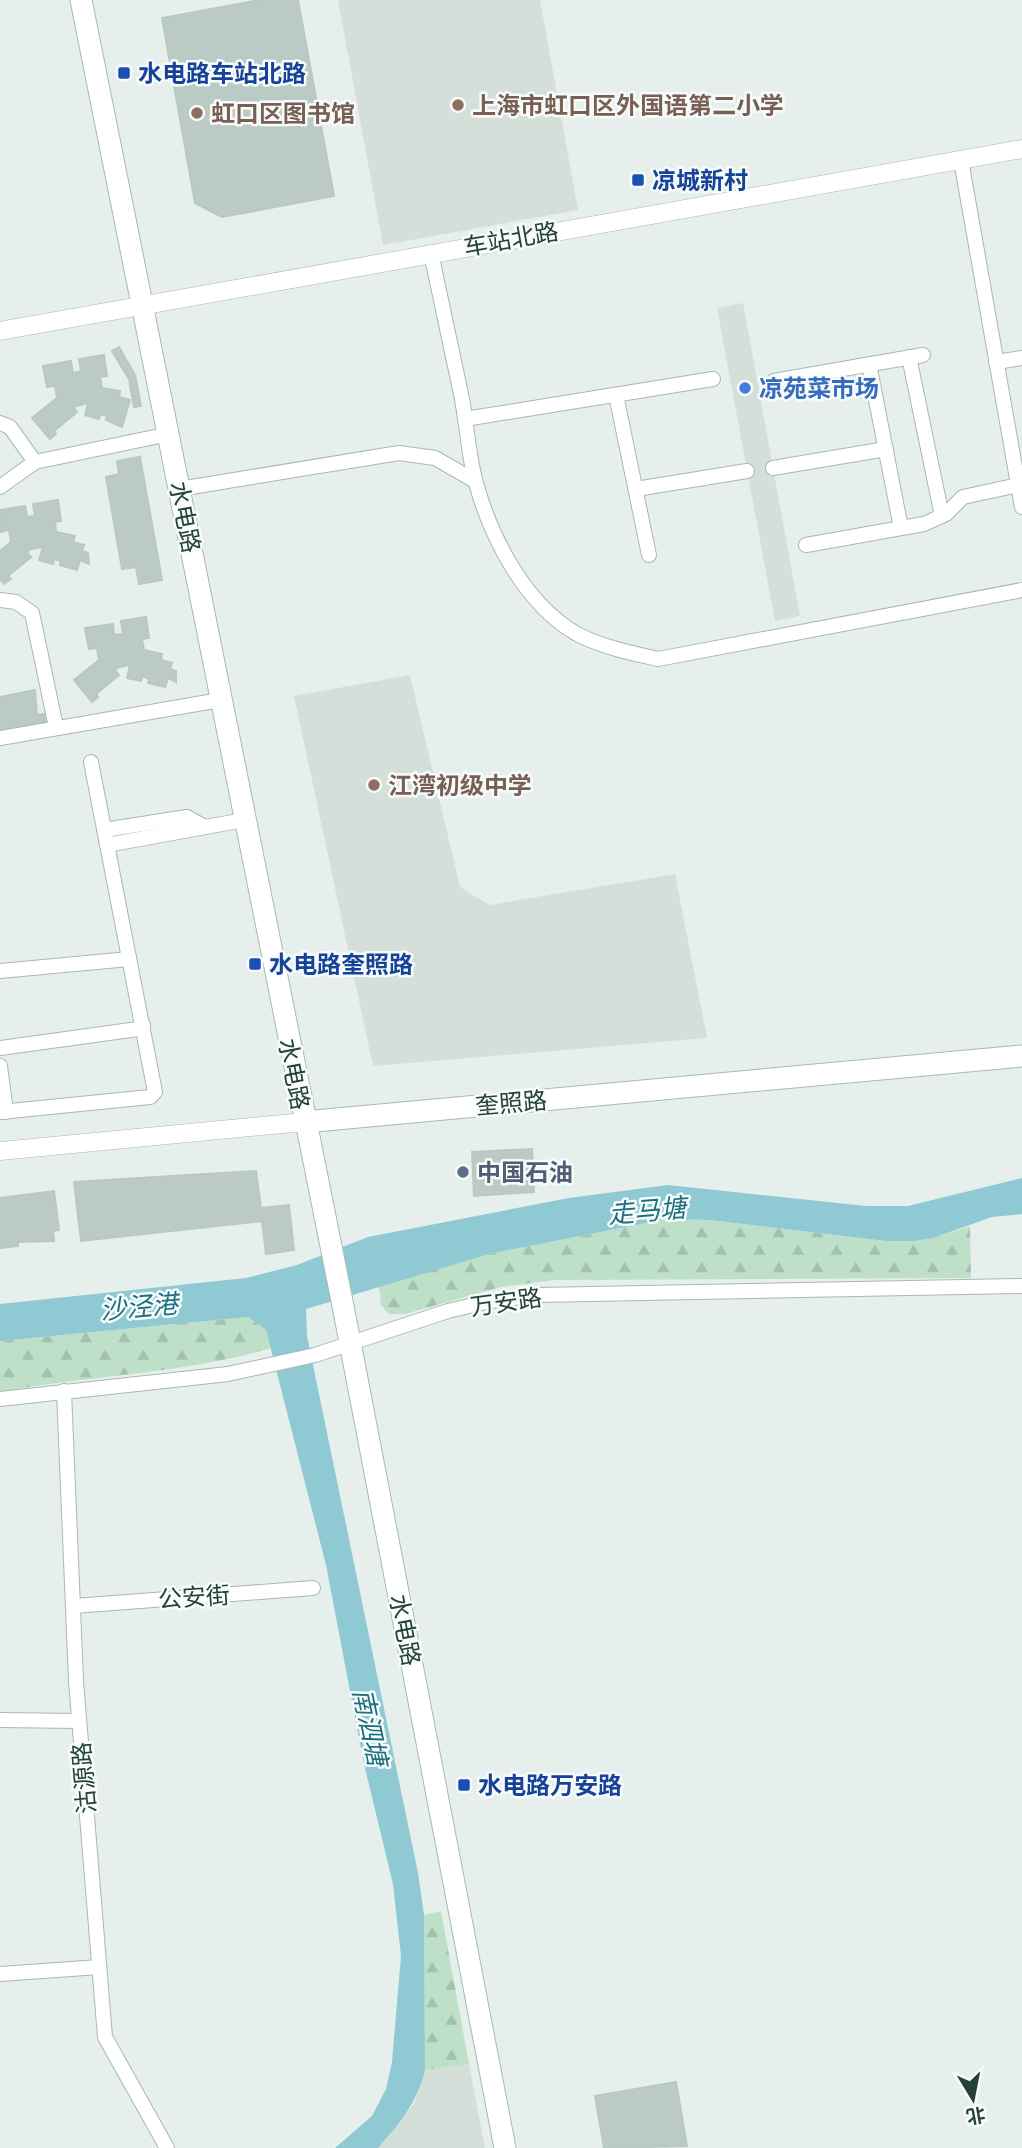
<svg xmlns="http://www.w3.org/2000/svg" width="1022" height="2148" font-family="Jost,'Noto Sans SC',sans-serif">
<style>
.built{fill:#d4dfda}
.forest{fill:url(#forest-firs)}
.water{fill:#8ec9d4}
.building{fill:#bbcac4;stroke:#b8c9c2;stroke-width:2}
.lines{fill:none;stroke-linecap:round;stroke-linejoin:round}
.minor-casing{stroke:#a8b8b2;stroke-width:16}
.tertiary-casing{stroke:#a8b8b2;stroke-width:19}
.secondary-casing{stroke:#a4bbb3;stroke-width:23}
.minor{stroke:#fff;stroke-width:14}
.tertiary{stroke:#fff;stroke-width:18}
.secondary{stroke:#fff;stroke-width:21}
.transit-dot{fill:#1a4fb4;stroke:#f7fbf9;stroke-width:2.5}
.education-dot{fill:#8d6e63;stroke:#f7fbf9;stroke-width:2.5}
.shop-dot{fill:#3f7fe0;stroke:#f7fbf9;stroke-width:2.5}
.service-dot{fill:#5c6f8a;stroke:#f7fbf9;stroke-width:2.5}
.labels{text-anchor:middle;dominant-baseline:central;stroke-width:5;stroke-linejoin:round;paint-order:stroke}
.transit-label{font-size:24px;font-weight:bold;fill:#164399;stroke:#f7fbf9;text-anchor:start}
.education-label{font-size:24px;font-weight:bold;fill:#785e54;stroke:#f7fbf9;text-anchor:start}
.street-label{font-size:24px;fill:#24423a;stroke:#f7fbf9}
.shop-label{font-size:24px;font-weight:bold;fill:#366cbe;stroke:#f7fbf9;text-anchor:start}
.service-label{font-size:24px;font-weight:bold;fill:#4e5e75;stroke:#f7fbf9;text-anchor:start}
.water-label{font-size:26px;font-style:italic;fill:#1c6f80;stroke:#f7fbf9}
</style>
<defs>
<pattern id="forest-firs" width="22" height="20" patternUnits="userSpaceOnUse" patternTransform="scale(1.75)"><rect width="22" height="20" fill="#bfe0c8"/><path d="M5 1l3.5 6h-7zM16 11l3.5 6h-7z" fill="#a4c1ad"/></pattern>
</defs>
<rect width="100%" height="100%" fill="#e6efeb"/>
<!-- built -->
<g class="built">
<path d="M338,0H540L578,210L383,245Z"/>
<path d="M743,303L800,616L775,621L717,308Z"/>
<path d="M410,675L460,887L489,905L675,874L707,1038L373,1066L294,696Z"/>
<path d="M469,2064L485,2148H378L414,2104L425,2070Z"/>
</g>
<!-- forest -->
<g class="forest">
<path d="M666,1219L710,1220L886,1241L933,1238L970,1226L971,1278L555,1280L501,1287L405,1314H389L381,1305L379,1285L489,1254Z"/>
<path d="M248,1317L266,1330L271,1348C184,1374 90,1375 0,1392V1341Z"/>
<path d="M441,1911L469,2064L425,2070L424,1915Z"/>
</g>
<!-- water -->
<path class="water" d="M1022,1178V1214L992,1217L933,1238L913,1241H886L710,1220L666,1219L489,1254L306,1309L307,1336L418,1873L424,1915L425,2070C417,2103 400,2123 378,2148H335L372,2116L386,2089L392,2062L401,1956L393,1884L364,1764L326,1565L266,1330L248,1317L0,1341V1304L246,1278L297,1265L368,1237L569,1198L668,1185L866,1206H908Z"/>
<!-- building -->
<g class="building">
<path d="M260,0H298L334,196L222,217L195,203L162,18Z"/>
<path d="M119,347L135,375L141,406L134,407L129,379L112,351Z"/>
<path d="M104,355L107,376L100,377L102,388L120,391L119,397L130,400L122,427L106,420L107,416L100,414L99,419L85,415L88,403L73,407L77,412L54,431L56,434L50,439L32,418L57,398L55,386L47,387L43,366L71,361L73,373L81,371L79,359Z"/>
<path d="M140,457L162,580L139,584L136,567L122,569L106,477L119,474L117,461Z"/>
<path d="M58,500L61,521L55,522L56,532L75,536L73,542L84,545L82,551L88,553L89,564L80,560L77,570L60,565L61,561L54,559L53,564L39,560L43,547L31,549L27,552L31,557L8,576L11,579L4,584L0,579V551L11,542L9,530L1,532L0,510L25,506L27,517L35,516L33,504Z"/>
<path d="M146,617L149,638L142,639L144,650L162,654L161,660L172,663L170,669L176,671V682L168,678L165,687L148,683L149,679L142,676L141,681L127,678L130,665L119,667L115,670L119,675L96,694L98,697L92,702L74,680L99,660L97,648L89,649L85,628L113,624L114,635L123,634L121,621Z"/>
<path d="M35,690L37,715L44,714L46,726L34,728V725L0,731V697Z"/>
<path d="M532,1149L534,1192L474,1196L472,1152Z"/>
<path d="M256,1171L261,1208L289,1205L294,1250L266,1254L262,1221L81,1241L74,1182Z"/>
<path d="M54,1191L59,1230L53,1231L54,1241L18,1242V1246L0,1248V1198Z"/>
<path d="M676,2082L687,2146L604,2148L595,2096Z"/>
</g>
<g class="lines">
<defs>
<g id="minor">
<path d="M961,160L1022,507"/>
<path d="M431,253C441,300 451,347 461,394C467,423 468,454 476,483C491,538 525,604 577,634C602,647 631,653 658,659L1022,590"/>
<path d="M909,357L942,516"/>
<path d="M996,362L1022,358"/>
<path d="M869,364L901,528"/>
<path d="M774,381L923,355"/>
<path d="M616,395L649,555"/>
<path d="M465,419L713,379"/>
<path d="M0,423L10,427L35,462"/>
<path d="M773,468L886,449"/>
<path d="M0,487L35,462L169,434"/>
<path d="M179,489L399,453L435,458L475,481"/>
<path d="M636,489L747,471"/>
<path d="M806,545L924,524L946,514L963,497L1018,485"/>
<path d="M0,600L16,602L32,613L56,727"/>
<path d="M0,738L220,700"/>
<path d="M104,830L187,817L205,827"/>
<path d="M107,845L244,820"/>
<path d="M0,971L129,959"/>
<path d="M0,1048L138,1029L143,1025"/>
<path d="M0,1066L6,1112"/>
<path d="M0,1112L150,1097L155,1092L91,762"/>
<path d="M64,1391L76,1681L105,2037L167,2148"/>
<path d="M0,1399L228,1374L315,1355L448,1311L490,1301L537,1295L1022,1286"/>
<path d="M74,1606L313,1588"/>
<path d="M0,1720L79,1721"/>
<path d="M0,1974L99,1967"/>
</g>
<g id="tertiary">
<path d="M0,331L1022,149"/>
<path d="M0,1151L304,1122"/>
</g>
<g id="secondary">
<path d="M81,0L343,1306L505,2148"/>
<path d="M304,1122L1022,1056"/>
</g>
</defs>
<!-- minor casing -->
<use href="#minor" class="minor-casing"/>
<!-- tertiary casing -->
<use href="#tertiary" class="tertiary-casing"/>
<!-- secondary casing -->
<use href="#secondary" class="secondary-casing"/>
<!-- minor -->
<use href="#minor" class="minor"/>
<!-- tertiary -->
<use href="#tertiary" class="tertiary"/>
<!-- secondary -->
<use href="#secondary" class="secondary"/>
</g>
<!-- markers -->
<g class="transit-dot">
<rect x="117" y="66" width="14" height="14" rx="3.5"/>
<rect x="631" y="173" width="14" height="14" rx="3.5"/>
<rect x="248" y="957" width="14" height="14" rx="3.5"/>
<rect x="457" y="1778" width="14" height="14" rx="3.5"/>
</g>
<g class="education-dot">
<circle cx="458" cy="105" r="7"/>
<circle cx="197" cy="113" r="7"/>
<circle cx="374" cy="785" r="7"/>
</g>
<circle class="shop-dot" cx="745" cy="388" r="7"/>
<circle class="service-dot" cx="463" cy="1172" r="7"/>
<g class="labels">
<!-- transit labels -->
<g class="transit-label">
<text x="138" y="73">水电路车站北路</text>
<text x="652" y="180">凉城新村</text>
<text x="269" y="964">水电路奎照路</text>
<text x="478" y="1785">水电路万安路</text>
</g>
<!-- education labels -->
<g class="education-label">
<text x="472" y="105">上海市虹口区外国语第二小学</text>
<text x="211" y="113">虹口区图书馆</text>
<text x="388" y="785">江湾初级中学</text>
</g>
<!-- street labels -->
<g class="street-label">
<text transform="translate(511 239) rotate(-10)">车站北路</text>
<text transform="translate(185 517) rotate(79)">水电路</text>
<text transform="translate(294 1074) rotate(79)">水电路</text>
<text transform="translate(511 1103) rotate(-5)">奎照路</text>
<text transform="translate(506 1302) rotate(-8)">万安路</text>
<text transform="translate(194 1597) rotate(-4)">公安街</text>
<text transform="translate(405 1630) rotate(79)">水电路</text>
<text transform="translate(84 1778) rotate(-95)">沽源路</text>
</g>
<!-- shop labels -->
<g class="shop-label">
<text x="759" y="388">凉苑菜市场</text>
</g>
<!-- service labels -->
<g class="service-label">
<text x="477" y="1172">中国石油</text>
</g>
<!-- water labels -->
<g class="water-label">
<text transform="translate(647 1211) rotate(-5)">走马塘</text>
<text transform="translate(139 1307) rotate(-5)">沙泾港</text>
<text transform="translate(370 1727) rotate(78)">南泗塘</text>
</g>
</g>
<!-- north arrow -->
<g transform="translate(973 2099) rotate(170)" stroke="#f7fbf9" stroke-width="5" paint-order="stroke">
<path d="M0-5L12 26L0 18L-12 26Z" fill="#24423a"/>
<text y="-10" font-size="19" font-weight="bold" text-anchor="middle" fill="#24423a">北</text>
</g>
</svg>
